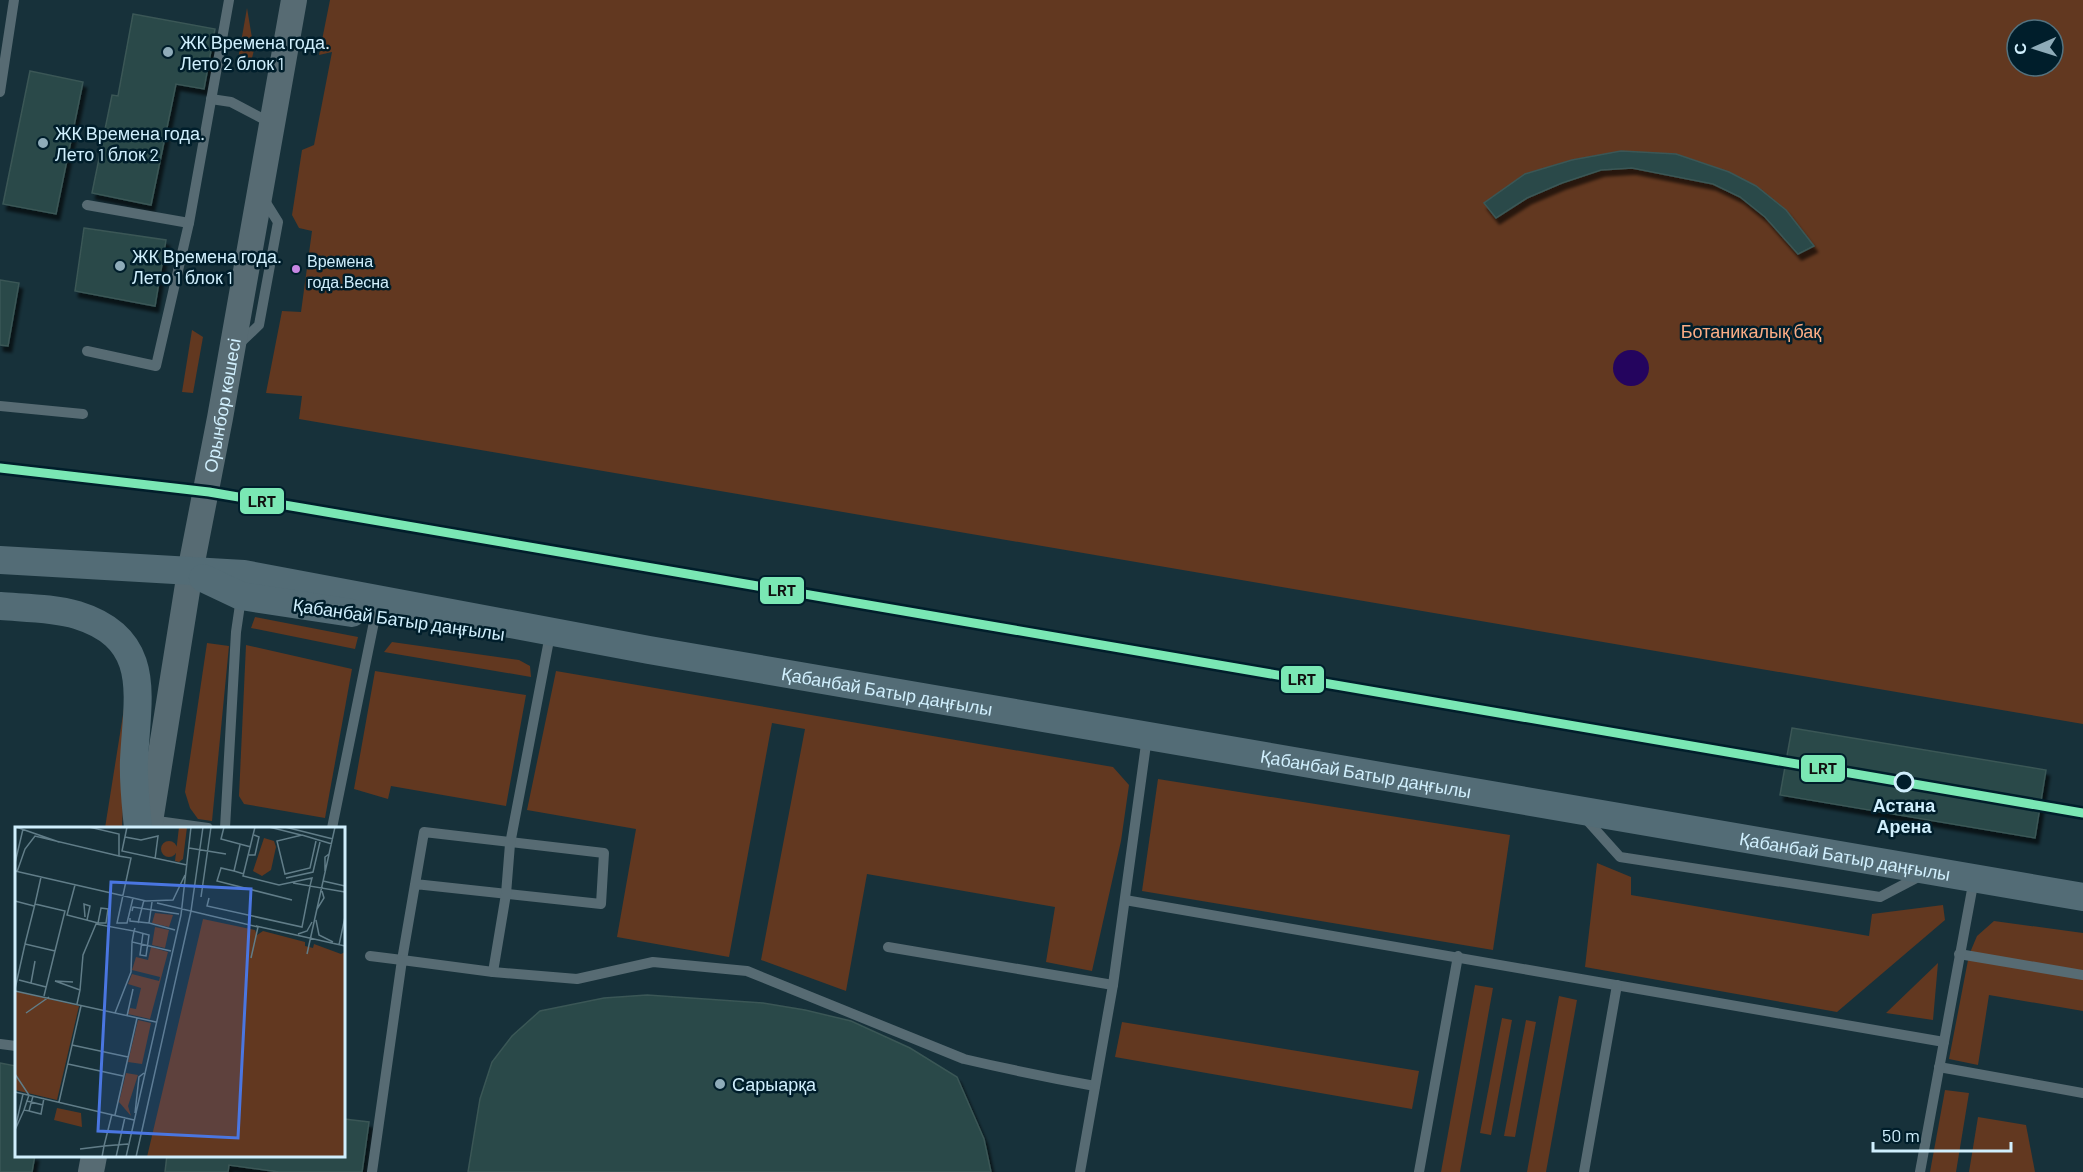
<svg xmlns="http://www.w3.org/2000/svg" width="2083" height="1172" font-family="Barlow,sans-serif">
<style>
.green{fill:#623820;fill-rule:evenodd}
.water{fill:#24045e}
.building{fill:#2a4948;stroke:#3a5756;stroke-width:1.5;filter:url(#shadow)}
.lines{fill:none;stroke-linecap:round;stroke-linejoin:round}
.service{stroke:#576b73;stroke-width:10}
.tertiary{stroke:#576b73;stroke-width:26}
.secondary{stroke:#536c76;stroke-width:28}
.rail-1-casing{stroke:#001e2b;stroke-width:14}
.rail-1{stroke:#7ae7b4;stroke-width:9}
.poi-dot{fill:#8facb9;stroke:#001e2b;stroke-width:2}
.bus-dot{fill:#c787e3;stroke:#001e2b;stroke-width:2}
.stop-dot{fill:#001e2b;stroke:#d0effd;stroke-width:3}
.labels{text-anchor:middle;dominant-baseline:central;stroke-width:5;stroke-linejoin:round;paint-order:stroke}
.bus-label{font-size:16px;fill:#d0effd;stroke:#001e2b;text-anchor:start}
.poi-label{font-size:18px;fill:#d0effd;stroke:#001e2b;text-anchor:start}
.park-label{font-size:18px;fill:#fbad85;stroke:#001e2b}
.street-label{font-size:18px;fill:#d0effd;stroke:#001e2b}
.stop-label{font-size:18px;font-weight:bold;fill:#d0effd;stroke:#001e2b}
.inset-road{fill:none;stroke:#617d88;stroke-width:1.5}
.view{fill:#4a76e1;fill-opacity:0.15;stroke:#4a76e1;stroke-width:3}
.inset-edge{fill:none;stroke:#d0effd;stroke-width:3}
.line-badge{stroke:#001e2b;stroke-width:2}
.pale-badge-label{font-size:16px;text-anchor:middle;font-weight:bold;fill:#111}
</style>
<defs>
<filter id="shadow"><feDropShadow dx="3.5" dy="6" stdDeviation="1.5" flood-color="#0009"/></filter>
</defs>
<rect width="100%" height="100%" fill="#17313a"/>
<!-- green -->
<g class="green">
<path d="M330,0H2083V724L299,419L302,396L266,393L282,311L301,312L312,231L299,228L292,215L302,150L314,145L332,52L319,55ZM2017,30H2053V66H2017Z"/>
<path d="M247,8L254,50L249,70L237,65Z"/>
<path d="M192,330L203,337L193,393L182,392Z"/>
<path d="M255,617L358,637L355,649L251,628Z"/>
<path d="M392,642L519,660L530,666L531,677L384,652Z"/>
<path d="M207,643L229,646L212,821L198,819L190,808L185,792Z"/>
<path d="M246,645L352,669L325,818L244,804L239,796Z"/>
<path d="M375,671L526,695L506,806L391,786L388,799L354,789Z"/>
<path d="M556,671L1113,767L1129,785L1121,841L1092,971L1046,962L1055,907L867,874L846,991L761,960L805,729L772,723L729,957L617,937L636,829L527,810Z"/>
<path d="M129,677L122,828H105Z"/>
<path d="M1158,779L1510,835L1493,950L1142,891Z"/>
<path d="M1597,863L1631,877V895L1869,936L1872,914L1943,905L1945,920L1837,1012L1585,967Z"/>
<path d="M1994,921L2083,933V1011L1989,995L1978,1065L1949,1059L1969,955L1977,936Z"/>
<path d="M1938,963L1933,1020L1886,1013Z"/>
<path d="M1475,985L1493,988L1460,1172H1441Z"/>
<path d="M1559,996L1577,1000L1546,1172H1527Z"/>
<path d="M1502,1018L1512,1020L1491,1135L1480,1133Z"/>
<path d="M1526,1020L1536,1022L1515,1137L1504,1136Z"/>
<path d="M1122,1022L1419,1071L1412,1109L1115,1057Z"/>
<path d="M1945,1090L1969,1093L1956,1172H1930Z"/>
<path d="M1978,1117L2026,1125L2035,1172H1969Z"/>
</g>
<!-- water -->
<circle class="water" cx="1631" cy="368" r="18"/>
<!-- building -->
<g class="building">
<path d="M133,14L215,29L204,89L176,84L151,205L92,193L112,95L118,96Z"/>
<path d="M30,71L83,82L56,214L3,204Z"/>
<path d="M1621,151L1676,154L1729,172L1756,186L1786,210L1814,246L1798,254L1765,217L1740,197L1713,184L1632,168L1601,170L1562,183L1527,198L1496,218L1484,203L1525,174L1572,160Z"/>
<path d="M84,228L166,240L155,306L75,291Z"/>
<path d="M0,280L19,283L8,346L0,345Z"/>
<path d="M1792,728L2046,770L2035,838L1780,795Z"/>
<path d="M647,995L763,1003L805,1010L851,1021L910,1048L957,1077L984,1139L991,1172H468L480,1099L492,1062L512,1036L540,1011L604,998Z"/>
<path d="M0,1063L16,1066V1155H35L32,1172H0Z"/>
<path d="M344,1119L369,1122L362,1172H279L229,1165L228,1172H165L167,1155H344Z"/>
</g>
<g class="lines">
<!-- service -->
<g class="service">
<path d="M0,92L14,0"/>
<path d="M211,99L231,102L271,123"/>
<path d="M87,205L189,223"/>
<path d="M238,345L259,325L278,222L263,198"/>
<path d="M87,351L156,366L189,223L229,0"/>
<path d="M0,406L83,414"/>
<path d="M1585,818L1620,857L1880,897L1922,875"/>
<path d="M150,820L208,828"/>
<path d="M225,828L236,632L241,598"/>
<path d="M332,828L375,617"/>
<path d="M1125,900L1944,1042"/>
<path d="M888,947L1113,985"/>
<path d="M1959,954L2083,975"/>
<path d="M370,956L402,960L424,832L604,853L601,904L415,884"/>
<path d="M493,972L577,979L653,962L747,971L964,1059C1007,1069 1051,1078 1095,1086"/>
<path d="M0,1044L16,1046"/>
<path d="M1939,1067L2083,1093"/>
<path d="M372,1172L402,960L493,972L506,894L510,844L549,640"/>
<path d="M1080,1172L1113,985L1147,737"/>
<path d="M1419,1172L1458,956"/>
<path d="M1584,1172L1617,985"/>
<path d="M1920,1172L1974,879"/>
</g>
<!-- tertiary -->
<g class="tertiary">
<path id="s1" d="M149,828L190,572L220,418L294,0"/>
<path d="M91,1172L94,1156"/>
</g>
<!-- secondary -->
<g class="secondary">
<path id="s2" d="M0,560L244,574L649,650L2083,897"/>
<path d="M203,578L241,596L352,613"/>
<path d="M0,606C25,608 54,608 77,615C154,639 137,697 134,760C133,783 136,806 138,828"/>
</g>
<defs>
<path id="rail-1" d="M0,468L209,492L2083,813"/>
</defs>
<!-- rail-1 casing -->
<use href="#rail-1" class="rail-1-casing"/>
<!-- rail-1 -->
<use href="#rail-1" class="rail-1"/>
</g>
<!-- markers -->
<g class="poi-dot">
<circle cx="168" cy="52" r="6"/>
<circle cx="43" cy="143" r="6"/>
<circle cx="120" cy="266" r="6"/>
<circle cx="720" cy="1084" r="6"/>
</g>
<circle class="bus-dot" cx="296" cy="269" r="5"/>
<circle class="stop-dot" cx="1904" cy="782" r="9"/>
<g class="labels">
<!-- bus labels -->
<g class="bus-label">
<text x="307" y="260">Времена<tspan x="307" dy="21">года.Весна</tspan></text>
</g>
<!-- poi labels -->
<g class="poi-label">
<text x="180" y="42">ЖК Времена года.<tspan x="180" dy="21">Лето 2 блок 1</tspan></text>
<text x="55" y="133">ЖК Времена года.<tspan x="55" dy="21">Лето 1 блок 2</tspan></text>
<text x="132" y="256">ЖК Времена года.<tspan x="132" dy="21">Лето 1 блок 1</tspan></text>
<text x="732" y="1084">Сарыарқа</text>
</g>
<!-- park labels -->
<g class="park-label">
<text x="1751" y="331">Ботаникалық бақ</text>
</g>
<!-- street labels -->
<g class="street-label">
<text stroke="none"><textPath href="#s1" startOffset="429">Орынбор көшесі</textPath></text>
<text transform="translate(399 619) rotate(8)">Қабанбай Батыр даңғылы</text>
<text stroke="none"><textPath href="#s2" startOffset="898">Қабанбай Батыр даңғылы</textPath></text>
<text stroke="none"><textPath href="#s2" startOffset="1384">Қабанбай Батыр даңғылы</textPath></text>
<text stroke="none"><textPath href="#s2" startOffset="1870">Қабанбай Батыр даңғылы</textPath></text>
</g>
<!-- stop labels -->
<g class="stop-label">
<text x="1904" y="805">Астана<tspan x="1904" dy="21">Арена</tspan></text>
</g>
</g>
<!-- overview -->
<g transform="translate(15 827)">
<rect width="330" height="330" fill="#17313a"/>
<path d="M164,0H172L168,32L164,35L160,34ZM249,11L259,14L261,20L256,43L247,49L238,44ZM146 22a8 8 0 1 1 16 0a8 8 0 1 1-16 0ZM140,86L158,88L154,100L137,96ZM188,92L240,103L242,108L248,104L290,115V119L298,121L299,117L326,127L330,125V330H132ZM140,100L154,103L150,121L137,118ZM136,120L153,125L135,192L113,187L115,181L121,182L126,161L113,157L117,147L144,154L145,150L117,143L121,130L133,133ZM0,164L64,179L42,273L0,263ZM123,193L136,196L127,237L113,235ZM111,246L123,248L113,279L116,289L104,275ZM42,281L66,286L67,300L39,293Z" fill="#623820"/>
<path class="inset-road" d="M1,0L44,15M74,0L104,7V29L116,31L102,96H112L118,71M112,0L107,24L172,38M209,0L206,12L236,20M240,0L228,49L264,58L297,51L295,59L278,56M254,0L286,8M270,0L318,12M110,10L126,13L143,9L140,32M301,14L295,41L270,47L262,14L287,8L317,17M225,18L219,44L229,47M174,21L211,27M234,28H240L244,10L239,8M0,36L8,2M0,44L131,74M219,44L206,41L202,54L277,73M310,44V30L314,27M2,45L10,22L20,9L104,29M271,51L298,45L305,15M308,54L330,59M60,58L52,88L83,96H91L93,82L86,81L83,96M186,70L196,0M194,71L192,79L287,100L295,59L330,65M0,74L19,79M131,74L158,73L170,48M137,75L134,96L160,103M142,76L243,100M20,77L26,50M302,82L309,71L307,64M117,84L118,80L164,87M70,90L69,77L75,79L72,93M115,91V94L134,96M301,93L304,108L318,115M123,96L129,73M241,99L330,119M120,101L119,104L134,108L131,129L125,128L128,106M283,107L292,104L297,95M324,118L330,90M292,127L320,0M236,131L243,100M4,153L31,160M58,155L40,154L65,163L62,177M16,156L20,134M0,162L10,117M65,163L68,128L81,97L119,104L117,115L156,124M0,164L141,195M29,169L40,124L50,84L20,77L10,117L40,124M11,186L34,170M100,186L116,145L117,115M112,189L118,162M57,218L113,230M53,237L108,249M0,247L14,268L12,274M0,265L119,293M44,275L66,179M9,283L12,274L28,278M14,284L26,287L29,271M120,286L124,250L129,246M100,288L122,191M0,302L8,267M0,303L9,283L14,284L18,269M65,322L89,319L97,287M87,330L89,319L113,317M101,330L110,290M111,330L166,88L176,0M121,330L176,84L188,0"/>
<path class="view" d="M96,55L236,62L223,311L83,304Z"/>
<rect width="330" height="330" class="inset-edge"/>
</g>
<g class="line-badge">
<rect x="239" y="487" width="46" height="28" rx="6" fill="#7ae7b4"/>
<rect x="759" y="576" width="46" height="29" rx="6" fill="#7ae7b4"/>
<rect x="1280" y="665" width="45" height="29" rx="6" fill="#7ae7b4"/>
<rect x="1800" y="754" width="46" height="29" rx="6" fill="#7ae7b4"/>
</g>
<g class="pale-badge-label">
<text x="262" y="507">LRT</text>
<text x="782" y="596">LRT</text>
<text x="1302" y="685">LRT</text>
<text x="1823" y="774">LRT</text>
</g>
<!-- north arrow -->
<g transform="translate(2035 48) rotate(267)"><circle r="28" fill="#001e2b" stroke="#53727f" stroke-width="1.5"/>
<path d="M0-4.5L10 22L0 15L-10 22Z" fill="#8facb9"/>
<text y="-9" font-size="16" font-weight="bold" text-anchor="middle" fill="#d0effd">С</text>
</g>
<!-- scale -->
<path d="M1873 1142v9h138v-9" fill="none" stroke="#d0effd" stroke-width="3"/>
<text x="1882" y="1142" font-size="18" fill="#d0effd" stroke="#001e2b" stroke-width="4.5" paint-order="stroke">50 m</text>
</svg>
